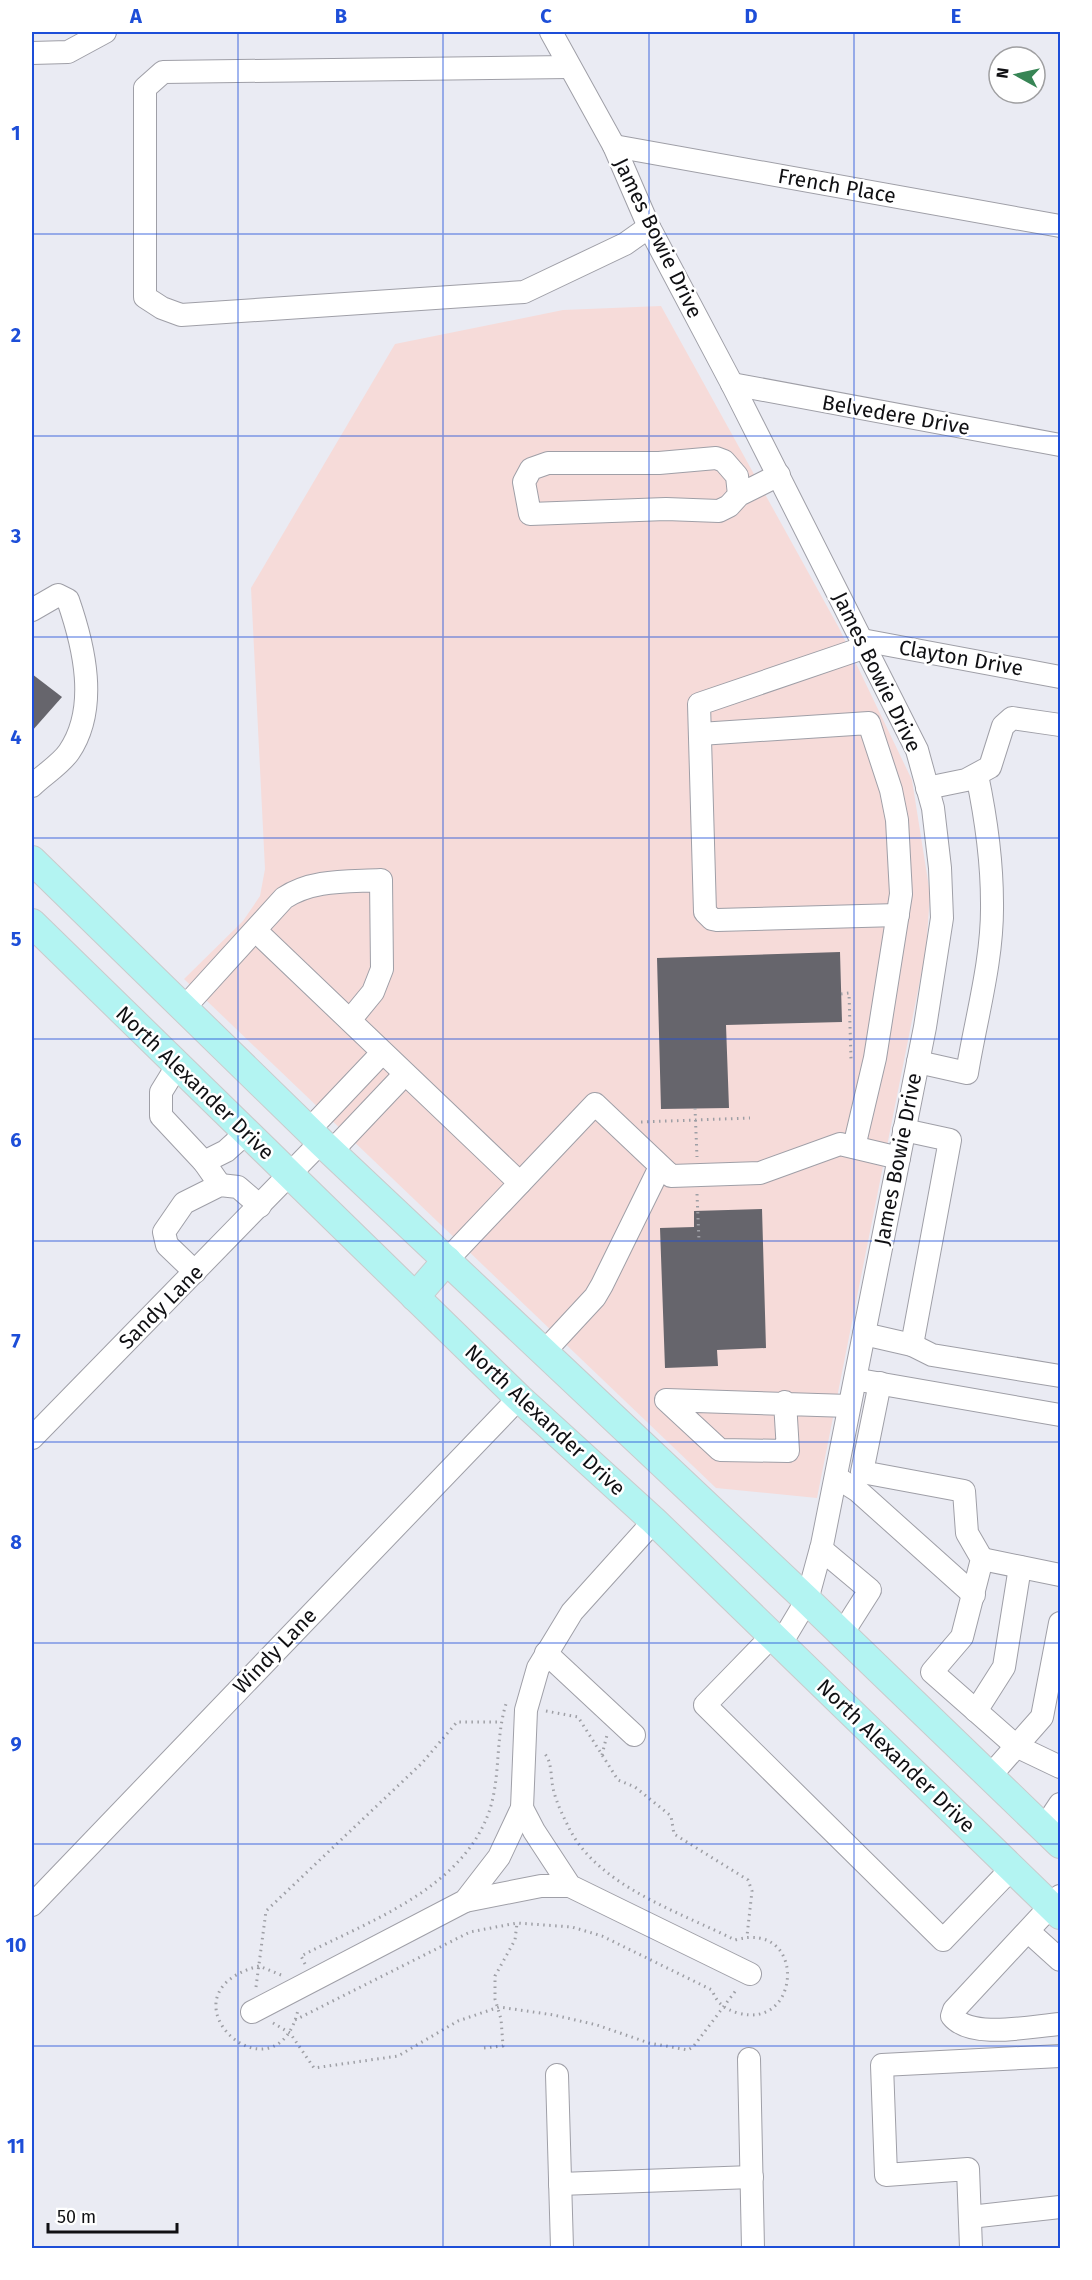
<svg xmlns="http://www.w3.org/2000/svg" width="1092" height="2280" font-family="'Fira Sans',sans-serif">
<style>
.medical{fill:#f6dbd9}
.building{fill:#66656c}
.lines{fill:none;stroke-linecap:round;stroke-linejoin:round}
.minor-casing{stroke:#9f9fa7;stroke-width:24}
.major-casing{stroke:#cacacb;stroke-width:30}
.path{stroke:#9e9fa5;stroke-width:3;stroke-dasharray:1.5 4.5;stroke-linecap:butt}
.minor{stroke:#fff;stroke-width:22}
.major{stroke:#b3f4f2;stroke-width:28}
.grid{fill:none;stroke:#1d4ed8;stroke-width:1.5;stroke-opacity:0.55}
.labels{text-anchor:middle;dominant-baseline:central;stroke-width:5;stroke-linejoin:round;paint-order:stroke}
.street-label{font-size:21px;fill:#101013;stroke:#fff}
.neatline{fill:none;stroke:#1d4ed8;stroke-width:2}
.grid-label{font-size:20px;text-anchor:middle;font-weight:bold;fill:#1d4ed8}
</style>
<rect width="100%" height="100%" fill="#eaebf3"/>
<!-- medical -->
<path class="medical" d="M661,306L839,628L912,780L930,894L926,950L817,1498L716,1488L184,979L243,921L260,896L265,869L251,588L395,344L563,310Z"/>
<!-- building -->
<g class="building">
<path d="M32,674L62,697L32,731Z"/>
<path d="M840,952L842,1022L726,1025L729,1108L661,1109L657,958Z"/>
<path d="M762,1209L766,1348L717,1350L718,1366L665,1368L660,1228L694,1227V1211Z"/>
</g>
<g class="lines">
<defs>
<g id="minor">
<path d="M551,32L614,146L649,227L732,384L917,750L933,808L940,868L942,918L925,1027L822,1545L807,1600L780,1645"/>
<path d="M32,53L68,52L105,32"/>
<path d="M569,67L163,72L145,88V297L162,308L181,315L524,292L625,244L649,227"/>
<path d="M614,146L1060,226"/>
<path d="M732,384L1060,445"/>
<path d="M739,495L737,476L724,461L716,458L659,463H548L531,469L524,482L530,514L666,509L719,511L729,506L739,495L779,475"/>
<path d="M32,610L58,595L68,600C84,646 99,708 69,752C60,765 43,775 32,786"/>
<path d="M862,640L1060,677"/>
<path d="M866,647L699,704L705,912L712,919L717,920L898,915"/>
<path d="M700,734L869,723L891,790L897,820L901,894L875,1058L854,1147"/>
<path d="M927,788L966,780L990,767L1003,726L1012,718L1060,725"/>
<path d="M256,931L520,1183"/>
<path d="M184,1008L284,898C313,879 347,882 381,880L382,969L373,992L350,1020"/>
<path d="M918,1062L967,1073C976,1018 993,960 992,903C992,859 986,818 977,775"/>
<path d="M177,1066L161,1092V1116L204,1162L220,1185"/>
<path d="M309,1130L382,1053"/>
<path d="M331,1152L405,1074"/>
<path d="M204,1162L226,1151L246,1133"/>
<path d="M447,1260L595,1104L671,1176L760,1173L840,1144L899,1158"/>
<path d="M195,1272L167,1245L164,1232L184,1203L220,1185L238,1187L260,1206"/>
<path d="M864,1334L912,1345L950,1140L904,1130"/>
<path d="M912,1345L932,1355L1060,1376"/>
<path d="M544,1352L595,1297L602,1285L660,1167"/>
<path d="M865,1381L1060,1415"/>
<path d="M880,1383L862,1472L964,1491L967,1533L982,1559L962,1637L932,1672L1016,1746L1060,1767"/>
<path d="M785,1402L788,1451L720,1450L666,1400L849,1406"/>
<path d="M32,1438L321,1142"/>
<path d="M836,1477L858,1491L974,1595"/>
<path d="M821,1549L870,1590L842,1634"/>
<path d="M982,1559L1060,1575"/>
<path d="M772,1636L705,1705L943,1940L1012,1868"/>
<path d="M546,1653L634,1735"/>
<path d="M976,1711L1004,1667L1020,1567"/>
<path d="M990,1776L1042,1717L1060,1623"/>
<path d="M522,1808L534,1831L570,1886L750,1974"/>
<path d="M1044,1828L1060,1804"/>
<path d="M1060,1896L954,2010L952,2016C971,2040 1032,2026 1060,2024"/>
<path d="M465,1901L541,1886H570"/>
<path d="M32,1905L519,1398"/>
<path d="M1029,1932L1060,1960"/>
<path d="M252,2012L465,1901L499,1857L522,1808L526,1710L538,1668L572,1612L654,1521"/>
<path d="M749,2059L753,2248"/>
<path d="M557,2075L562,2248"/>
<path d="M560,2184L752,2177"/>
<path d="M970,2217L1060,2207"/>
<path d="M971,2248L968,2169L886,2175L882,2065L1060,2056"/>
</g>
<g id="major">
<path d="M32,860L321,1142L807,1600L1060,1844"/>
<path d="M32,923L519,1398L654,1521L1060,1915"/>
<path d="M415,1297L447,1260"/>
</g>
</defs>
<!-- minor casing -->
<use href="#minor" class="minor-casing"/>
<!-- major casing -->
<use href="#major" class="major-casing"/>
<!-- path -->
<g class="path">
<path d="M841,994L849,993L851,1059"/>
<path d="M695,1108L697,1157"/>
<path d="M641,1122L750,1118"/>
<path d="M697,1194L699,1241"/>
<path d="M546,1711L578,1717L618,1780L635,1787L671,1816L674,1834L748,1880L752,1891L747,1936"/>
<path d="M602,1755L607,1735"/>
<path d="M305,1964L301,1956C369,1921 461,1890 489,1812C501,1777 495,1739 506,1704"/>
<path d="M281,1975L259,1966C152,1994 275,2108 298,2010"/>
<path d="M256,1987L266,1911L422,1763L457,1722H500"/>
<path d="M295,2020L470,1932L517,1923L572,1927L602,1936L712,1990C717,2003 724,2009 738,2013C802,2031 807,1919 735,1940C680,1912 600,1887 570,1830C564,1818 557,1804 554,1792C550,1779 553,1762 544,1753"/>
<path d="M273,2023L290,2033L314,2068L398,2056L458,2021L499,2007L554,2015L597,2025L649,2043L688,2050L693,2047L737,1989"/>
<path d="M484,2048L503,2046L501,2019L495,1999V1976L515,1940L517,1923"/>
</g>
<!-- minor -->
<use href="#minor" class="minor"/>
<!-- major -->
<use href="#major" class="major"/>
</g>
<!-- grid -->
<path class="grid" d="M238,32V2248M443,32V2248M649,32V2248M854,32V2248M32,234H1060M32,436H1060M32,637H1060M32,838H1060M32,1039H1060M32,1241H1060M32,1442H1060M32,1643H1060M32,1844H1060M32,2046H1060"/>
<g class="labels">
<!-- street labels -->
<g class="street-label">
<text transform="translate(837 186) rotate(10)">French Place</text>
<text transform="translate(658 238) rotate(64)">James Bowie Drive</text>
<text transform="translate(896 415) rotate(10)">Belvedere Drive</text>
<text transform="translate(961 658) rotate(10)">Clayton Drive</text>
<text transform="translate(877 672) rotate(64)">James Bowie Drive</text>
<text transform="translate(195 1083) rotate(44)">North Alexander Drive</text>
<text transform="translate(898 1159) rotate(-79)">James Bowie Drive</text>
<text transform="translate(161 1307) rotate(-45)">Sandy Lane</text>
<text transform="translate(545 1420) rotate(43)">North Alexander Drive</text>
<text transform="translate(275 1651) rotate(-46)">Windy Lane</text>
<text transform="translate(896 1756) rotate(44)">North Alexander Drive</text>
</g>
</g>
<!-- border -->
<rect width="1092" height="2280" fill="none" stroke="#ffffff" stroke-width="66"/>
<!-- north arrow -->
<g transform="translate(1017 75) rotate(278)"><circle r="28" fill="#ffffff" stroke="#9f9fa1" stroke-width="1.5"/>
<path d="M0-4.5L10 22L0 15L-10 22Z" fill="#378555"/>
<text y="-9" font-size="16" font-weight="bold" text-anchor="middle" fill="#101013">N</text>
</g>
<!-- scale -->
<path d="M48 2223v9h129v-9" fill="none" stroke="#101013" stroke-width="3"/>
<text x="57" y="2223" font-size="18" fill="#101013" stroke="#ffffff" stroke-width="4.5" paint-order="stroke">50 m</text>
<rect x="33" y="33" width="1026" height="2214" class="neatline"/>
<g class="grid-label">
<text x="136" y="23">A</text>
<text x="341" y="23">B</text>
<text x="546" y="23">C</text>
<text x="751" y="23">D</text>
<text x="956" y="23">E</text>
<text x="16" y="140">1</text>
<text x="16" y="342">2</text>
<text x="16" y="543">3</text>
<text x="16" y="744">4</text>
<text x="16" y="946">5</text>
<text x="16" y="1147">6</text>
<text x="16" y="1348">7</text>
<text x="16" y="1549">8</text>
<text x="16" y="1751">9</text>
<text x="16" y="1952">10</text>
<text x="16" y="2153">11</text>
</g>
</svg>
